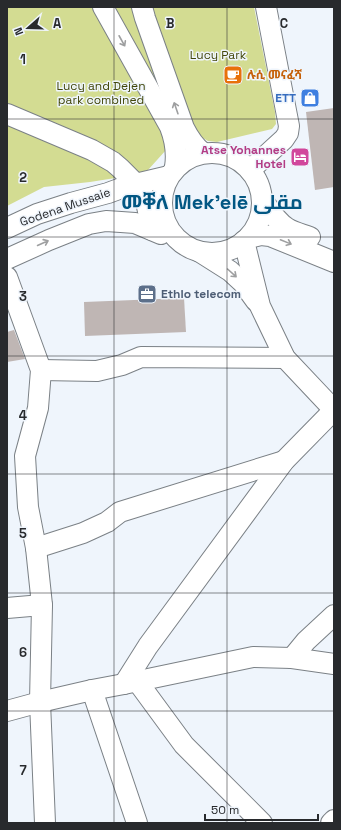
<svg xmlns="http://www.w3.org/2000/svg" width="341" height="830" font-family="'Space Grotesk',Cairo,'Noto Sans Ethiopic',sans-serif">
<style>
.green{fill:#d3dc92}
.building{fill:#bfb6b4}
.lines{fill:none;stroke-linecap:round;stroke-linejoin:round}
.minor-casing{stroke:#7b8186;stroke-width:22}
.minor{stroke:#fff;stroke-width:20}
.oneway{stroke:#9e9fa0}
.grid{fill:none;stroke:#282a2d;stroke-width:1;stroke-opacity:0.55}
.labels{text-anchor:middle;dominant-baseline:central;stroke-width:3;stroke-linejoin:round;paint-order:stroke}
.park-label{font-size:12px;fill:#43480b;stroke:#eff5fc}
.food-label{font-size:12px;font-weight:bold;fill:#c56008;stroke:#eff5fc;text-anchor:start}
.shop-label{font-size:12px;font-weight:bold;fill:#366cbe;stroke:#eff5fc;text-anchor:end}
.hotel-label{font-size:12px;font-weight:bold;fill:#b23c85;stroke:#eff5fc;text-anchor:end}
.street-label{font-size:12px;fill:#282a2d;stroke:#eff5fc}
.service-label{font-size:12px;font-weight:bold;fill:#4e5e75;stroke:#eff5fc;text-anchor:start}
.town-label{font-size:20px;font-weight:bold;fill:#025783;stroke:#eff5fc}
.grid-label{font-size:13px;text-anchor:middle;font-weight:bold;fill:#282a2d;stroke:#eff5fc;stroke-width:3;stroke-linejoin:round;paint-order:stroke}
</style>
<rect width="100%" height="100%" fill="#eff5fc"/>
<!-- green -->
<path class="green" d="M7,7H254L275,112L276,124L272,129L217,142L208,141L203,138L190,140L166,150L148,170L128,176L90,182L44,187L7,206V132L10,117L7,125Z"/>
<!-- building -->
<g class="building">
<path d="M334,108V187L315,190L306,112Z"/>
<path d="M184,298L186,332L85,336L84,302Z"/>
<path d="M14,330L25,359L7,362V332Z"/>
</g>
<g class="lines">
<defs>
<g id="minor">
<path d="M103,7L170,127C175,140 177,154 175,167"/>
<path d="M142,7L145,18L184,128C189,138 194,146 203,153"/>
<path d="M7,114L92,150L113,162L120,168L141,189L146,202L152,230"/>
<circle cx="212" cy="203" r="50"/>
<path d="M250,170L284,139L288,133L289,126L266,7"/>
<path d="M262,199C269,209 276,221 287,228C293,232 302,234 310,237"/>
<path d="M7,228L37,214L71,203L108,193L127,186L169,176"/>
<path d="M248,238L261,235L270,236L334,262"/>
<path d="M244,241L260,306L285,358L334,410"/>
<path d="M200,252L230,271L243,283L256,301"/>
<path d="M7,259L49,240L89,224L106,221L121,222L135,223L161,234"/>
<path d="M7,277L41,370L38,408L25,456L28,507L36,548L42,605L40,702L45,823"/>
<path d="M41,370L97,371L122,365L141,357L285,358"/>
<path d="M36,548L83,533L107,522L120,512L284,461"/>
<path d="M7,608L42,605"/>
<path d="M292,658L306,641L334,615"/>
<path d="M137,681L184,745L262,823"/>
<path d="M124,684L148,646L284,461L334,410"/>
<path d="M92,690L137,823"/>
<path d="M7,711L40,702L92,690L124,684L253,657L292,658L334,664"/>
<path d="M331,823L334,820"/>
</g>
</defs>
<!-- minor casing -->
<use href="#minor" class="minor-casing"/>
<!-- minor -->
<use href="#minor" class="minor"/>
</g>
<!-- one-way arrows -->
<defs><path id="oneway-shaft" d="M-6 0H5M1.5-3L5.5 0L1.5 3" fill="none" stroke-width="1.6" stroke-linecap="round" stroke-linejoin="round"/></defs>
<g class="oneway">
<use href="#oneway-shaft" transform="translate(122 41) rotate(61)"/>
<use href="#oneway-shaft" transform="translate(176 108) rotate(-109)"/>
<use href="#oneway-shaft" transform="translate(286 242) rotate(22)"/>
<use href="#oneway-shaft" transform="translate(43 243) rotate(-24)"/>
<use href="#oneway-shaft" transform="translate(232 273) rotate(42)"/>
</g>
<!-- grid -->
<path class="grid" d="M114,7V823M227,7V823M7,119H334M7,237H334M7,356H334M7,474H334M7,593H334M7,711H334"/>
<!-- icons -->
<defs>
<symbol id="cafe-square" viewBox="-11 -11 22 22"><rect x="-9" y="-9" width="18" height="18" rx="4" fill="#e8710a" stroke="#eff5fc"/><path d="M-5.5-4.5H6V0H3Q3 3.5 0 3.5H-2.5Q-5.5 3.5-5.5 0ZM3-3.2v2h1.7v-2ZM-6 4.5H4V6H-6Z" fill="#fff"/></symbol>
<symbol id="shop-square" viewBox="-11 -11 22 22"><rect x="-9" y="-9" width="18" height="18" rx="4" fill="#3f7fe0" stroke="#eff5fc"/><path d="M-5-2.5h2.3a2.7 3.5 0 0 1 5.4 0H5L5.5 6h-11ZM-1.5-2.5h3a1.5 2.3 0 0 0-3 0Z" fill="#fff"/></symbol>
<symbol id="hotel-square" viewBox="-11 -11 22 22"><rect x="-9" y="-9" width="18" height="18" rx="4" fill="#d1479c" stroke="#eff5fc"/><path d="M-6-4.5h1.5V1H6V5H4.5V3h-9V5H-6ZM-4 0a1.8 1.8 0 1 1 3.6 0ZM.5 0V-2.5h3Q6-2.5 6 0Z" fill="#fff"/></symbol>
<symbol id="office-square" viewBox="-11 -11 22 22"><rect x="-9" y="-9" width="18" height="18" rx="4" fill="#5c6f8a" stroke="#eff5fc"/><path d="M-6-3h4V-5.5h4V-3h4V5H-6ZM-1-4.5V-3h2v-1.5ZM-6 0V1H6V0Z" fill="#fff"/></symbol>
</defs>
<g fill-rule="evenodd">
<use href="#cafe-square" x="222" y="64" width="22" height="22"/>
<use href="#shop-square" x="299" y="87" width="22" height="22"/>
<use href="#hotel-square" x="289" y="146" width="22" height="22"/>
<use href="#office-square" x="136" y="283" width="22" height="22"/>
</g>
<g class="labels">
<!-- park labels -->
<g class="park-label">
<text x="218" y="55">Lucy Park</text>
<text x="101" y="86">Lucy and Dejen<tspan x="101" dy="14">park combined</tspan></text>
</g>
<!-- food labels -->
<g class="food-label">
<text x="247" y="75">ሉሲ መናፈሻ</text>
</g>
<!-- shop labels -->
<g class="shop-label">
<text x="296" y="98">ETT</text>
</g>
<!-- hotel labels -->
<g class="hotel-label">
<text x="286" y="150">Atse Yohannes<tspan x="286" dy="14">Hotel</tspan></text>
</g>
<!-- street labels -->
<g class="street-label">
<text transform="translate(65 207) rotate(-19)">Godena Mussaie</text>
</g>
<!-- service labels -->
<g class="service-label">
<text x="161" y="294">Ethio telecom</text>
</g>
<!-- town labels -->
<g class="town-label">
<text x="212" y="202">መቐለ Mek'elē مقلى</text>
</g>
</g>
<g class="grid-label">
<text x="57" y="28">A</text>
<text x="170" y="28">B</text>
<text x="284" y="28">C</text>
<text x="23" y="64">1</text>
<text x="23" y="182">2</text>
<text x="23" y="301">3</text>
<text x="23" y="420">4</text>
<text x="23" y="538">5</text>
<text x="23" y="657">6</text>
<text x="23" y="775">7</text>
</g>
<!-- border -->
<rect width="341" height="830" fill="none" stroke="#282a2d" stroke-width="16"/>
<!-- north arrow -->
<g transform="translate(28 28) rotate(250)" stroke="#eff5fc" stroke-width="3" paint-order="stroke">
<path d="M0-3L7 15L0 10L-7 15Z" fill="#282a2d"/>
<text y="-6" font-size="11" font-weight="bold" text-anchor="middle" fill="#282a2d">N</text>
</g>
<!-- scale -->
<path d="M205 814v6h113v-6" fill="none" stroke="#282a2d" stroke-width="2"/>
<text x="211" y="814" font-size="12" fill="#282a2d" stroke="#eff5fc" stroke-width="3" paint-order="stroke">50 m</text>
</svg>
